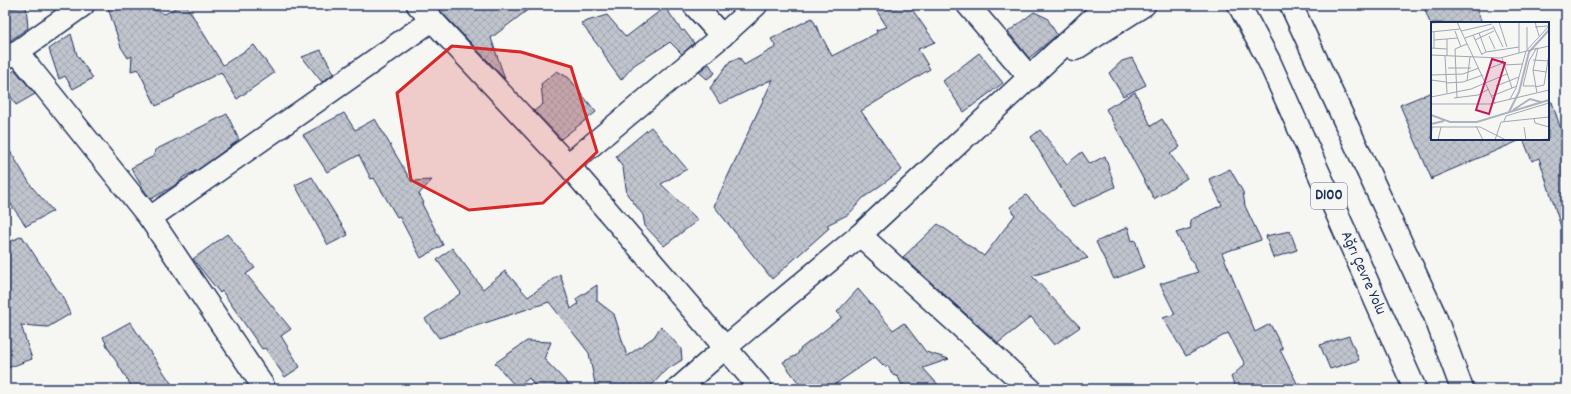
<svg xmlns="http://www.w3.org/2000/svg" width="1571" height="394" font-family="Dekko,sans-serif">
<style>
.building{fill:url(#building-cross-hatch);stroke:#1b2f5e}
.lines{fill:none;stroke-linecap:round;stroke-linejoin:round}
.street-casing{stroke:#1b2f5e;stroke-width:25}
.secondary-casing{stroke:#1b2f5e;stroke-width:25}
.highway-casing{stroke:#1b2f5e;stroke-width:25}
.street{stroke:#f6f6f2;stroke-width:22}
.secondary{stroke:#f6f6f2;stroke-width:22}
.highway{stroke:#f6f6f2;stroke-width:22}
.marked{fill:#d62828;fill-opacity:0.2;stroke:#d62828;stroke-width:3;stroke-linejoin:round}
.labels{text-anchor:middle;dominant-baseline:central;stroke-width:3;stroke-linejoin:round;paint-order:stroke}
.shield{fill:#f6f6f2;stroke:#5d6b8a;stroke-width:1}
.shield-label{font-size:15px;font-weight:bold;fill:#1b2f5e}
.street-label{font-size:16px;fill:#1b2f5e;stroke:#f6f6f2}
.inset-river{fill:none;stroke:#abb2c0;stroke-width:2}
.inset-road{fill:none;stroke:#9ea6b7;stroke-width:1}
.view{fill:#c2185b;fill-opacity:0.15;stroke:#c2185b;stroke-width:2}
.inset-edge{fill:none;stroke:#1b2f5e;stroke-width:2}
</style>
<defs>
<pattern id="building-cross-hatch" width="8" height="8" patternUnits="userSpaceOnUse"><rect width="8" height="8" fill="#c0c4cd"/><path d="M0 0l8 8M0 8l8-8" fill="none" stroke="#a4a9b2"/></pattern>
</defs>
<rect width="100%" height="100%" fill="#f6f6f2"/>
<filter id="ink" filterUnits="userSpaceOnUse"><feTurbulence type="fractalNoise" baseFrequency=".025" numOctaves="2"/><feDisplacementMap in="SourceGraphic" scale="8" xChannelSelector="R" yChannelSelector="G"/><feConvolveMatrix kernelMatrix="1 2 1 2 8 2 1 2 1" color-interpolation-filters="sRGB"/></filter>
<g filter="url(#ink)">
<!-- building -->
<g class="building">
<path d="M107,5H143L165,14L180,5H186L223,65L254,45L274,73L237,99L221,72L174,96L175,97L156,106L138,69L131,71L132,56L128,58L121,47Z"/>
<path d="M435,5H534L491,38L505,79Z"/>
<path d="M873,5H909L935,42L918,49L930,69L861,111L902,170L863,198L849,214L827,225L829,228L772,279L714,206L773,79L720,104L710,88L730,61L740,58L744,65L776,47L771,39L812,18L832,56L877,33L876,30L887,27Z"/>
<path d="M1423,5H1475L1482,23H1430Z"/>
<path d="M26,6L28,28L5,44V9Z"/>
<path d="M665,7L682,31L684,30L694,43L682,54L670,42L634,65L621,80L608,62L603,52L581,23L607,15L626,37Z"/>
<path d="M1034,12L1047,18L1057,35L1029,58L1008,32Z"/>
<path d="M71,34L77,55L93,78L73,89L65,76L59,79L49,49Z"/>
<path d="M321,50L334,73L322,82L302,57Z"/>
<path d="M979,53L1003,83L964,112L943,81Z"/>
<path d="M1132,58L1146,85L1123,96L1109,73L1122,61Z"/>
<path d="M709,64L715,73L707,79L699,72Z"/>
<path d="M15,70L35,94L16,105L5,87V77Z"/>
<path d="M557,71L569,78L596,112L561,139L534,111L543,104L541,84Z"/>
<path d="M1135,92L1151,126L1162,119L1180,147L1170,154L1187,178L1154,199L1106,109Z"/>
<path d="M1432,92V139H1548V102H1552L1564,139H1566V230H1562L1539,158L1532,161L1523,139L1432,178V180L1400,105Z"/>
<path d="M344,113L355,130L375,119L411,181L432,180L419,194L424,203L422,204L443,245L421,258L399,216L397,217L374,178L371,179L359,155L327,172L303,135Z"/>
<path d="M227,114L239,140L199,169L182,178V180L172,187L151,199L144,190L131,168L154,156L155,150Z"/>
<path d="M651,127L687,169L661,184L698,220L664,246L645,226L643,215L627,194L623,168L616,156Z"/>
<path d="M1040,130L1067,164L1082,152L1090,164L1105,156L1115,187L1072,207L1031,137Z"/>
<path d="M5,143L32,187L53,211L26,226L5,196Z"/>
<path d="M1230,169L1243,192L1245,206L1261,240L1222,253L1255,332L1270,324L1283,349L1280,350L1300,389H1236L1231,377L1245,364L1228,333L1186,356L1163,318L1175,314L1160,284L1198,272L1176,233L1191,228L1190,220L1222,205L1209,179Z"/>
<path d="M312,177L348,235L328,245L295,185Z"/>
<path d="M1026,195L1088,258L1032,276L1080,327L1054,345L1031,317L998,343L903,257L938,224L984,256L1015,215L1010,207Z"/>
<path d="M1128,227L1132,241L1135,240L1144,267L1114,279L1096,242Z"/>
<path d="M1290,231L1297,250L1273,258L1266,236Z"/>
<path d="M227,234L255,268L246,274L291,329L281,336L300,367L285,377L265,348L262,349L222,291L220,293L193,259Z"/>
<path d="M22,236L60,294L61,293L70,314L48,327L21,325L32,359L5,369V244Z"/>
<path d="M452,248L483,289L505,271L528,297L560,274L571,309L578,304L576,299L597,285V301L614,314L627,356L654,337L661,326L681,349L682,360L666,370L648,389H596L589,353L549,302L439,338L425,319L461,293L437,260Z"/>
<path d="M858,289L893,330L904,323L926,352L949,359L923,368L942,389H904L898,377L893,375L888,366L885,367L875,357L828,389H803L783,362L797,355L800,349L842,317L837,312Z"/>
<path d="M130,322L150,352L175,389H133L108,348L103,337Z"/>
<path d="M1349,336L1359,360L1330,369L1320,345Z"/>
<path d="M527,341L551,342L544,359L573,389H537L529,378L517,388L495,363Z"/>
</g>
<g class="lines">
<defs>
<g id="street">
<path d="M418,5L568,165L761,389"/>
<path d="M694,5L722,36"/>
<path d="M968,5L1030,78"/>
<path d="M17,52L150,218L263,386"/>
<path d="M5,58L17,52L83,5"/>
<path d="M568,165L722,36L756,5"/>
<path d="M150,218L432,20"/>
<path d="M860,235L1030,389"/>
</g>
<g id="secondary">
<path d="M1075,49L1144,5"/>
<path d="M678,389L726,347L860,235L1107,5"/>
</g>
<g id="highway">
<path d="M1239,5L1269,61L1415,389"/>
<path d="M1291,5L1435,316L1462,389"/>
</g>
</defs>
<!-- street casing -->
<use href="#street" class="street-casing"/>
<!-- secondary casing -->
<use href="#secondary" class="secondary-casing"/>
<!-- highway casing -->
<use href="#highway" class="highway-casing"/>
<!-- street -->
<use href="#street" class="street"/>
<!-- secondary -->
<use href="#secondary" class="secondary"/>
<!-- highway -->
<use href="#highway" class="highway"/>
</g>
</g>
<!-- marked area -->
<path class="marked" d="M452,46L521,52L571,67L597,152L543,203L469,210L411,180L397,93Z"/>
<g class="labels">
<!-- shield labels -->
<rect class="shield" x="1311" y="183" width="36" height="26" rx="3"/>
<g class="shield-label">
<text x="1329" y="196">D100</text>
</g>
<!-- street labels -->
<g class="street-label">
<text transform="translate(1363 273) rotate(66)">Ağrı Çevre Yolu</text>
</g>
</g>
<!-- overview -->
<g transform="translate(1431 22)">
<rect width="118" height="118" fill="#f6f6f2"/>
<path class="inset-river" d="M82,88L99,77L110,80M78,90L88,70L98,30L118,8M0,93L19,100H46L118,78M0,102L13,99"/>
<path class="inset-road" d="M26,0L64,82M68,0L76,25M88,0V31M94,0H109M104,0L108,14M0,1L16,0M62,4L72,25M104,5L117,4M24,9L30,25M30,9L61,2M0,10L29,7M48,11L55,30L51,32M42,13L51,33M58,14L64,27M34,16L62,6M3,18L27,16M44,18L63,9M0,26L16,27M3,26V10M96,27V5M55,30L88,25M0,33L69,36L107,26L102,48L106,71M14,34L16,71M16,34V17M71,36L81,66M102,38L118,39M73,43L92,42M17,46H40M59,46L72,41M102,48L115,50M0,53L32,52L48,46M0,58L15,60M36,59L39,35M15,61L32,60L52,53M65,64L88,55M104,64H92L98,39L105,27L118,24M104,65L113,63L118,32M61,74L86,64M0,75L40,67L76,52M23,76L47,73L58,67M26,76L24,27L36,22M79,77L85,66L95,29L118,4M0,82H59L118,68M103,96L104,101L118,105M73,99L75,94L118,81M45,104L52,118M0,105H49L75,118M93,105L95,118M0,118L1,105M7,118L10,105M64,118L70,100L118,95M103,118L118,117"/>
<path class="view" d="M61,37L74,41L58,92L45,88Z"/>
<rect width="118" height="118" class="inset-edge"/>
</g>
<!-- margin -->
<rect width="1571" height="394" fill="none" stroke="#f6f6f2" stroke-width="20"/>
<rect x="10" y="10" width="1551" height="374" fill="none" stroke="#1b2f5e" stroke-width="1.5" filter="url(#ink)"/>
</svg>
